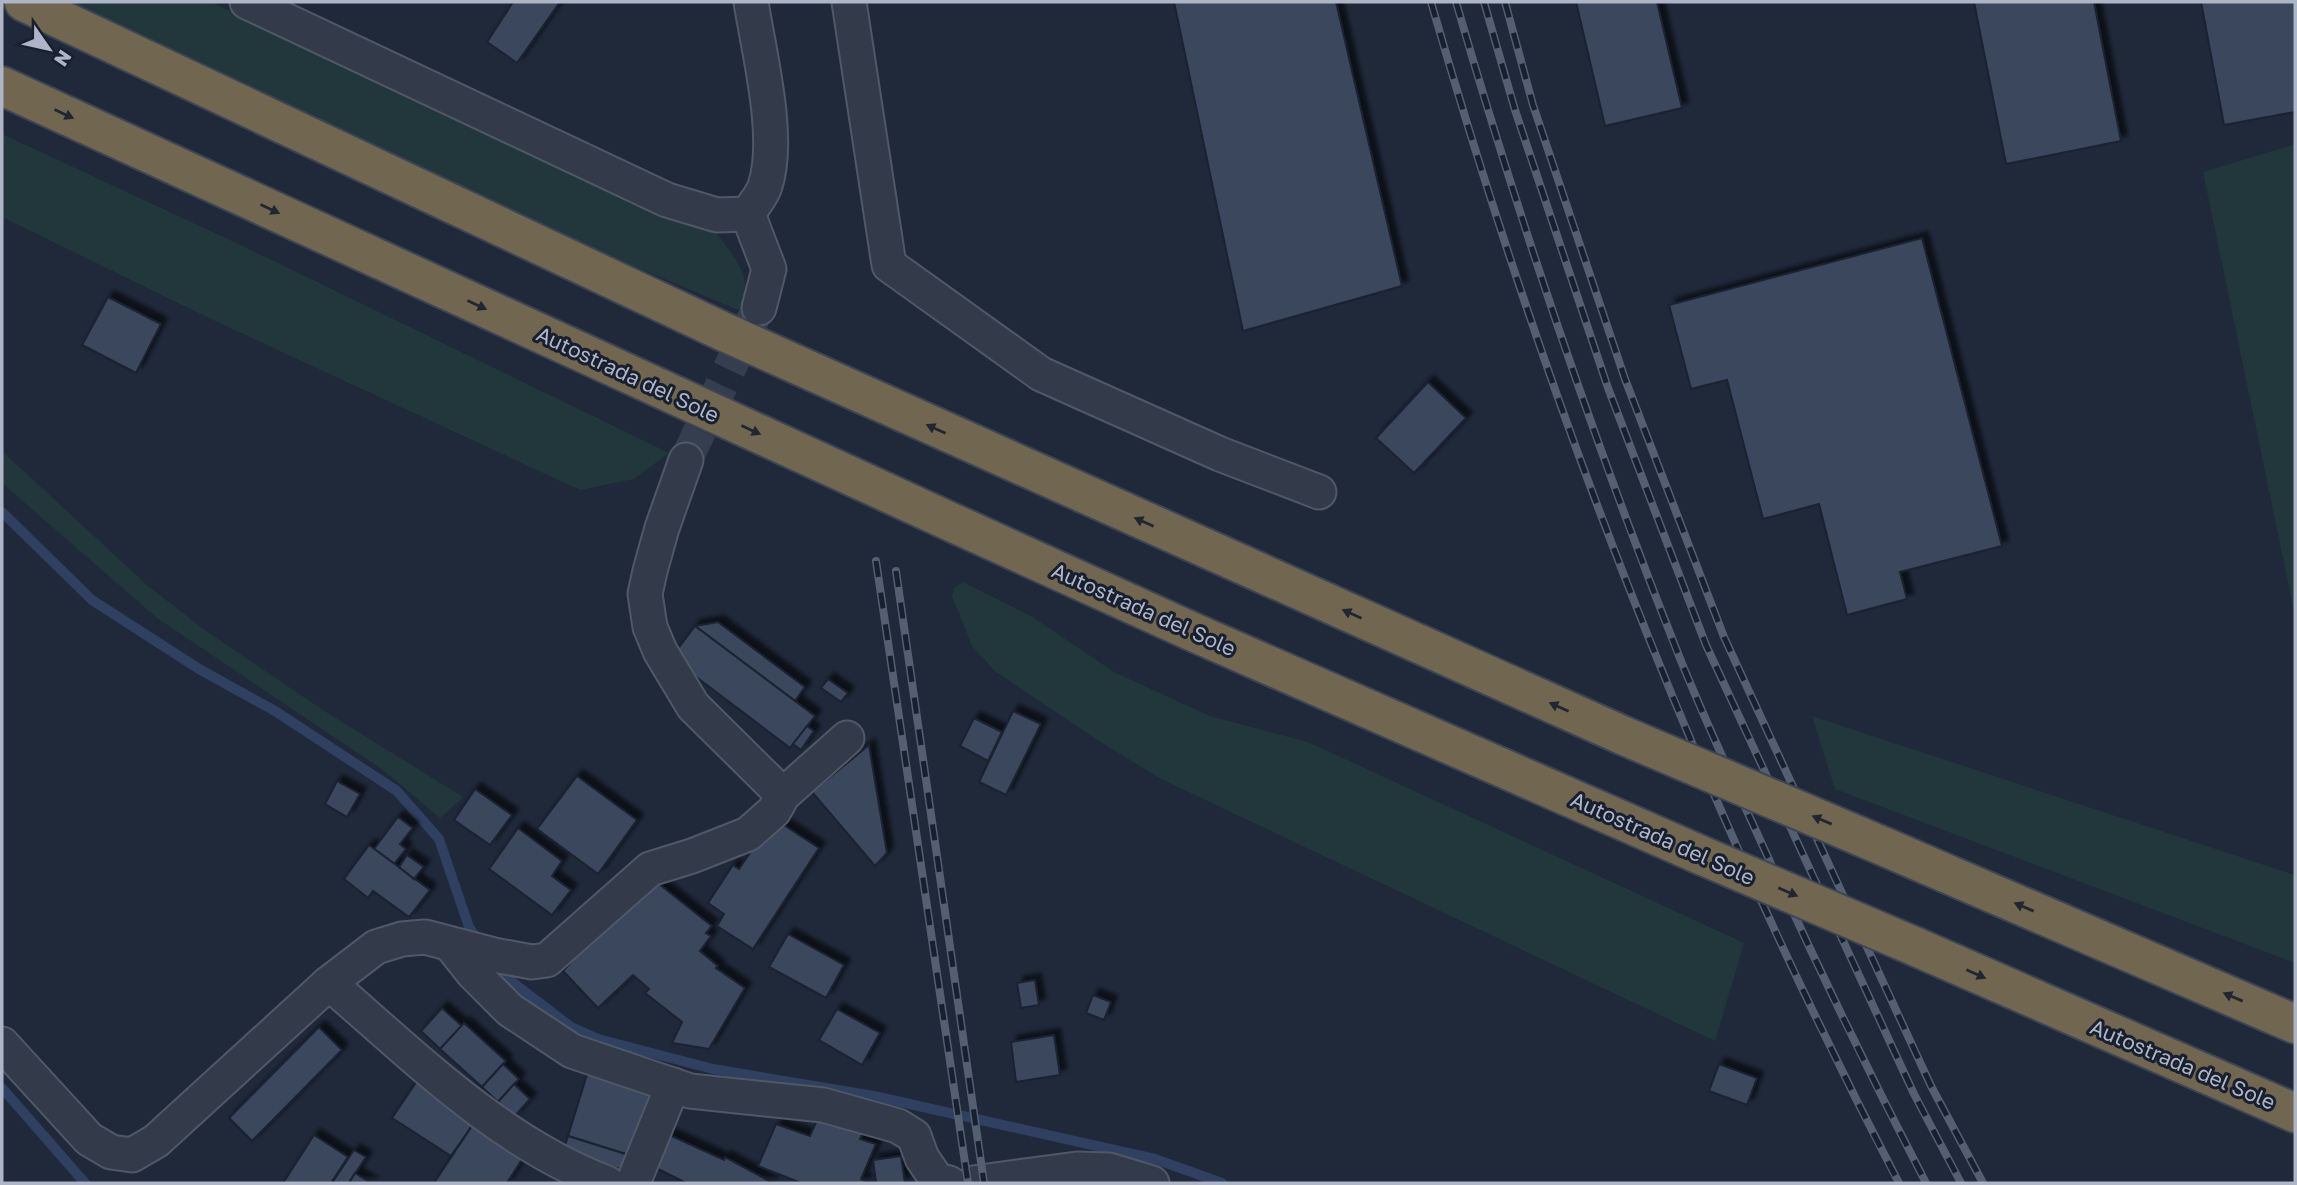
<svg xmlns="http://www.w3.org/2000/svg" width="2297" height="1185" font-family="'Golos Text',sans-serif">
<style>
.green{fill:#21373b}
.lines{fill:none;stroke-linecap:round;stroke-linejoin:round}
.stream{stroke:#2f4061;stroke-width:10}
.building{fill:#3a465b;stroke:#1a2231;stroke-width:2;filter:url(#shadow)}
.minor-tunnel{stroke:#343e4f;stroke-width:33;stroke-dasharray:33 17;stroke-linecap:butt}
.minor-casing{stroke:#505868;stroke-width:37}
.motorway-casing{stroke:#3d4555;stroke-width:42}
.minor{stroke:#333b4a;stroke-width:33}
.motorway{stroke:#71664f;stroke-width:38}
.rail-casing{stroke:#545f72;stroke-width:8}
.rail{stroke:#18202f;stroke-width:5;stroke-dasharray:16;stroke-linecap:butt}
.motorway-bridge-casing{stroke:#3d4555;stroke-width:42;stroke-linecap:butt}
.motorway-bridge{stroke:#71664f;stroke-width:38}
.oneway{fill:#212732}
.labels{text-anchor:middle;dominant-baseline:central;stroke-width:6;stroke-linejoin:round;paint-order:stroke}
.street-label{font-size:21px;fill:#adb5c7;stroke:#18202f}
</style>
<defs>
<filter id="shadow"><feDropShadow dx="6" dy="-6" stdDeviation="2" flood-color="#0009"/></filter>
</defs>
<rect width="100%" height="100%" fill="#1f293a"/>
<!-- green -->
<g class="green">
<path d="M62,2H211L718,235C739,263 751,275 743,312L624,262Z"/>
<path d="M2,134L247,248L669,453L634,479L580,490L211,319L2,217Z"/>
<path d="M2295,144V616L2203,172Z"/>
<path d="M2,451L148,586L206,631L326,712L463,797L440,818L383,770L157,618L2,483Z"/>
<path d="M963,582L1031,616L1114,672L1210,716L1308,742L1744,943L1715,1041L1161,779L1099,741L995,671L972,646L952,596L954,588Z"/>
<path d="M1812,716L2295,875V963L1835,789Z"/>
</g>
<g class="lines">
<!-- stream -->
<g class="stream">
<path d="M2,512L92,600L199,669L275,711L397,791L439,839L469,927L479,942"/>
<path d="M494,964L499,972L571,1027L598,1039L713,1069L874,1096L1155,1159L1222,1183"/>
<path d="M2,1088L85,1183"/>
</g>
</g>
<!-- building -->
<g class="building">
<path d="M513,2H560L517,63L487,42Z"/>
<path d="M1174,2H1336L1402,286L1243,331Z"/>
<path d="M1576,2H1657L1682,108L1605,126Z"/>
<path d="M1974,2H2094L2121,141L2006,164Z"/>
<path d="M2201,2H2295V112L2224,125Z"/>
<path d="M1922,238L2002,546L1900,572L1907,599L1847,615L1819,504L1763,519L1727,380L1691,389L1669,305Z"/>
<path d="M108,297L161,324L136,373L82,345Z"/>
<path d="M1428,382L1466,418L1414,473L1376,438Z"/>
<path d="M718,622L805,687L795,701L695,626Z"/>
<path d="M695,626L815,716L790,748L671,658Z"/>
<path d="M828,679L848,693L841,702L821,688Z"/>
<path d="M1013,711L1041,724L1006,795L979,782Z"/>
<path d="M974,718L1002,732L988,761L960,746Z"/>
<path d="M807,726L814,731L801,750L793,744Z"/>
<path d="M869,745L887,853L875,866L812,792Z"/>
<path d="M577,776L637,820L598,874L537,829Z"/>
<path d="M337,781L360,794L347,817L325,804Z"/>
<path d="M475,789L512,815L490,845L454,820Z"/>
<path d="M398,817L413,828L400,844L406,849L394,864L374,849Z"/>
<path d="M773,818L819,848L753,949L717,926L724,914L708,903L733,865L739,869Z"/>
<path d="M518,828L562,861L552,876L571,890L552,915L489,869Z"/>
<path d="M369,845L430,890L409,917L373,891L368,898L344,879Z"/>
<path d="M407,855L424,867L414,879L399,867Z"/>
<path d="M649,876L712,926L706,933L711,936L700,951L718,966L716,968L745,988L709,1049L672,1043L682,1022L645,993L649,989L633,975L598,1008L563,971Z"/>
<path d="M788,934L844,965L826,998L769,967Z"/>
<path d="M1035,980L1039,1005L1021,1008L1017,983Z"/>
<path d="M1093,995L1111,1002L1104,1020L1086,1013Z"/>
<path d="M442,1008L462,1026L440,1049L421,1031Z"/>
<path d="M837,1009L880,1033L862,1065L819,1040Z"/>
<path d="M464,1023L506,1061L482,1087L440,1049Z"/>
<path d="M319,1027L342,1050L252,1141L229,1118Z"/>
<path d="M1054,1035L1060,1075L1016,1082L1011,1042Z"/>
<path d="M503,1064L519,1079L498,1102L482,1087Z"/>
<path d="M1719,1064L1757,1078L1747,1105L1709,1091Z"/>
<path d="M589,1068L656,1090L635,1157L568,1136Z"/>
<path d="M419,1078L478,1117L451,1156L392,1118Z"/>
<path d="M514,1084L530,1099L514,1117L498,1102Z"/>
<path d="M820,1113L866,1127L860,1139L876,1144L861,1179L866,1181L865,1183H801L758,1166L776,1124L810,1136Z"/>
<path d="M478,1117L528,1150L507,1183H434Z"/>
<path d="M665,1133L724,1160L725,1157L773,1183H686L650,1165Z"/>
<path d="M314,1135L348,1157L331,1183H283Z"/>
<path d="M568,1136L635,1157L630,1172L563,1151Z"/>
<path d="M354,1150L366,1157L349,1183H332Z"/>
<path d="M901,1156L905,1183H876L873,1160Z"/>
<path d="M355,1173L371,1183H349Z"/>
</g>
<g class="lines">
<!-- minor-tunnel -->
<path class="minor-tunnel" d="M686,460L754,317"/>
<defs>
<g id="minor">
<path d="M247,2L667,200L717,215L748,214"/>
<path d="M849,2L889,265L1041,374L1220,454L1319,492"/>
<path d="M748,214C753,205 762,196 765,186C781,138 759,53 751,2"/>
<path d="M748,214L769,269L759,308"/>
<path d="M686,460L662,528L650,571L645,594L650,627L660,651L693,706L783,795"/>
<path d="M450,944L473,973L510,1010L572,1051L690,1091L823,1105L898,1126L914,1136L922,1158L937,1180L949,1183"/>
<path d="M329,983C415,1057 499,1142 607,1183"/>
<path d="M2,1044L89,1139L111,1152L132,1155L156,1141L329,983L376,947L402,939L425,937L494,955L532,962L547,960L650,869L692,856L748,834L774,811L783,795L847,738"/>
<path d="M633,1183L673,1085"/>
<path d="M973,1183L1077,1169L1109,1170L1152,1183"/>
</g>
<g id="motorway">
<path d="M24,2L722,331L1622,735"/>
<path d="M2,86L951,522L1193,632L1703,856"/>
<path d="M1885,847L2295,1024"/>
<path d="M1914,946L2295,1113"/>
</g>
</defs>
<!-- minor casing -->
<use href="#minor" class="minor-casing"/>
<!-- motorway casing -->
<use href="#motorway" class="motorway-casing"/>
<!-- minor -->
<use href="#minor" class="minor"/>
<!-- motorway -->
<use href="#motorway" class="motorway"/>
<defs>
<g id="rail">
<path d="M1431,2C1548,409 1703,807 1899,1183"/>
<path d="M1456,2C1520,223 1594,442 1679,656C1706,723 1737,789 1767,855C1817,966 1870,1075 1926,1183"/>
<path d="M1484,2L1515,110L1608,388L1706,645L1914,1094L1961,1183"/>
<path d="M1505,2L1533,105L1625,379L1724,637L1931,1086L1983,1183"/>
<path d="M876,561L968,1183"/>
<path d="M896,571L984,1183"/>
</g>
</defs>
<!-- rail casing -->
<use href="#rail" class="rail-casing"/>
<!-- rail -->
<use href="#rail" class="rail"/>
<defs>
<g id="motorway-bridge">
<path d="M1622,735L1885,847"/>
<path d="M1703,856L1914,946"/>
</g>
</defs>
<!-- motorway-bridge casing -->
<use href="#motorway-bridge" class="motorway-bridge-casing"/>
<!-- motorway-bridge -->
<use href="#motorway-bridge" class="motorway-bridge"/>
</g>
<!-- one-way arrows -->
<defs><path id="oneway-solid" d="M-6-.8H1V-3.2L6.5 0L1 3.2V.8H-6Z" transform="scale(1.75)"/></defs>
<g class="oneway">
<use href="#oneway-solid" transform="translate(64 114) rotate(25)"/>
<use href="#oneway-solid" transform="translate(270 209) rotate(25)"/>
<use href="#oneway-solid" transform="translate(477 305) rotate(25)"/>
<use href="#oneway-solid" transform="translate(936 429) rotate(-156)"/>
<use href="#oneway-solid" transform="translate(751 430) rotate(25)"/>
<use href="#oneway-solid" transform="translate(1144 522) rotate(-156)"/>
<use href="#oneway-solid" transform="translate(1352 614) rotate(-156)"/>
<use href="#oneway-solid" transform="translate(1559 707) rotate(-156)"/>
<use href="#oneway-solid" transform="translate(1822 820) rotate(-157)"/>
<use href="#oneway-solid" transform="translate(1788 892) rotate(23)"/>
<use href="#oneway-solid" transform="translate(2024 907) rotate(-157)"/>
<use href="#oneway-solid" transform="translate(1976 974) rotate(24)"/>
<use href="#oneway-solid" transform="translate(2233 997) rotate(-157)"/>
</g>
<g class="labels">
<!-- street labels -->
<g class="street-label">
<text transform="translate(628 374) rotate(25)">Autostrada del Sole</text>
<text transform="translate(1144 609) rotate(24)">Autostrada del Sole</text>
<text transform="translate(1663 838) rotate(24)">Autostrada del Sole</text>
<text transform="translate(2183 1064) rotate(23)">Autostrada del Sole</text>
</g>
</g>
<!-- border -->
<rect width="2297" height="1185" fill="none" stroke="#adb5c7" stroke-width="7"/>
<!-- north arrow -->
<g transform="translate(49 49) rotate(124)" stroke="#18202f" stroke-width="5" paint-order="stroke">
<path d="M0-5L12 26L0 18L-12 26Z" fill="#adb5c7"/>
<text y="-10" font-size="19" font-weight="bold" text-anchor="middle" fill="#adb5c7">N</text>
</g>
</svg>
